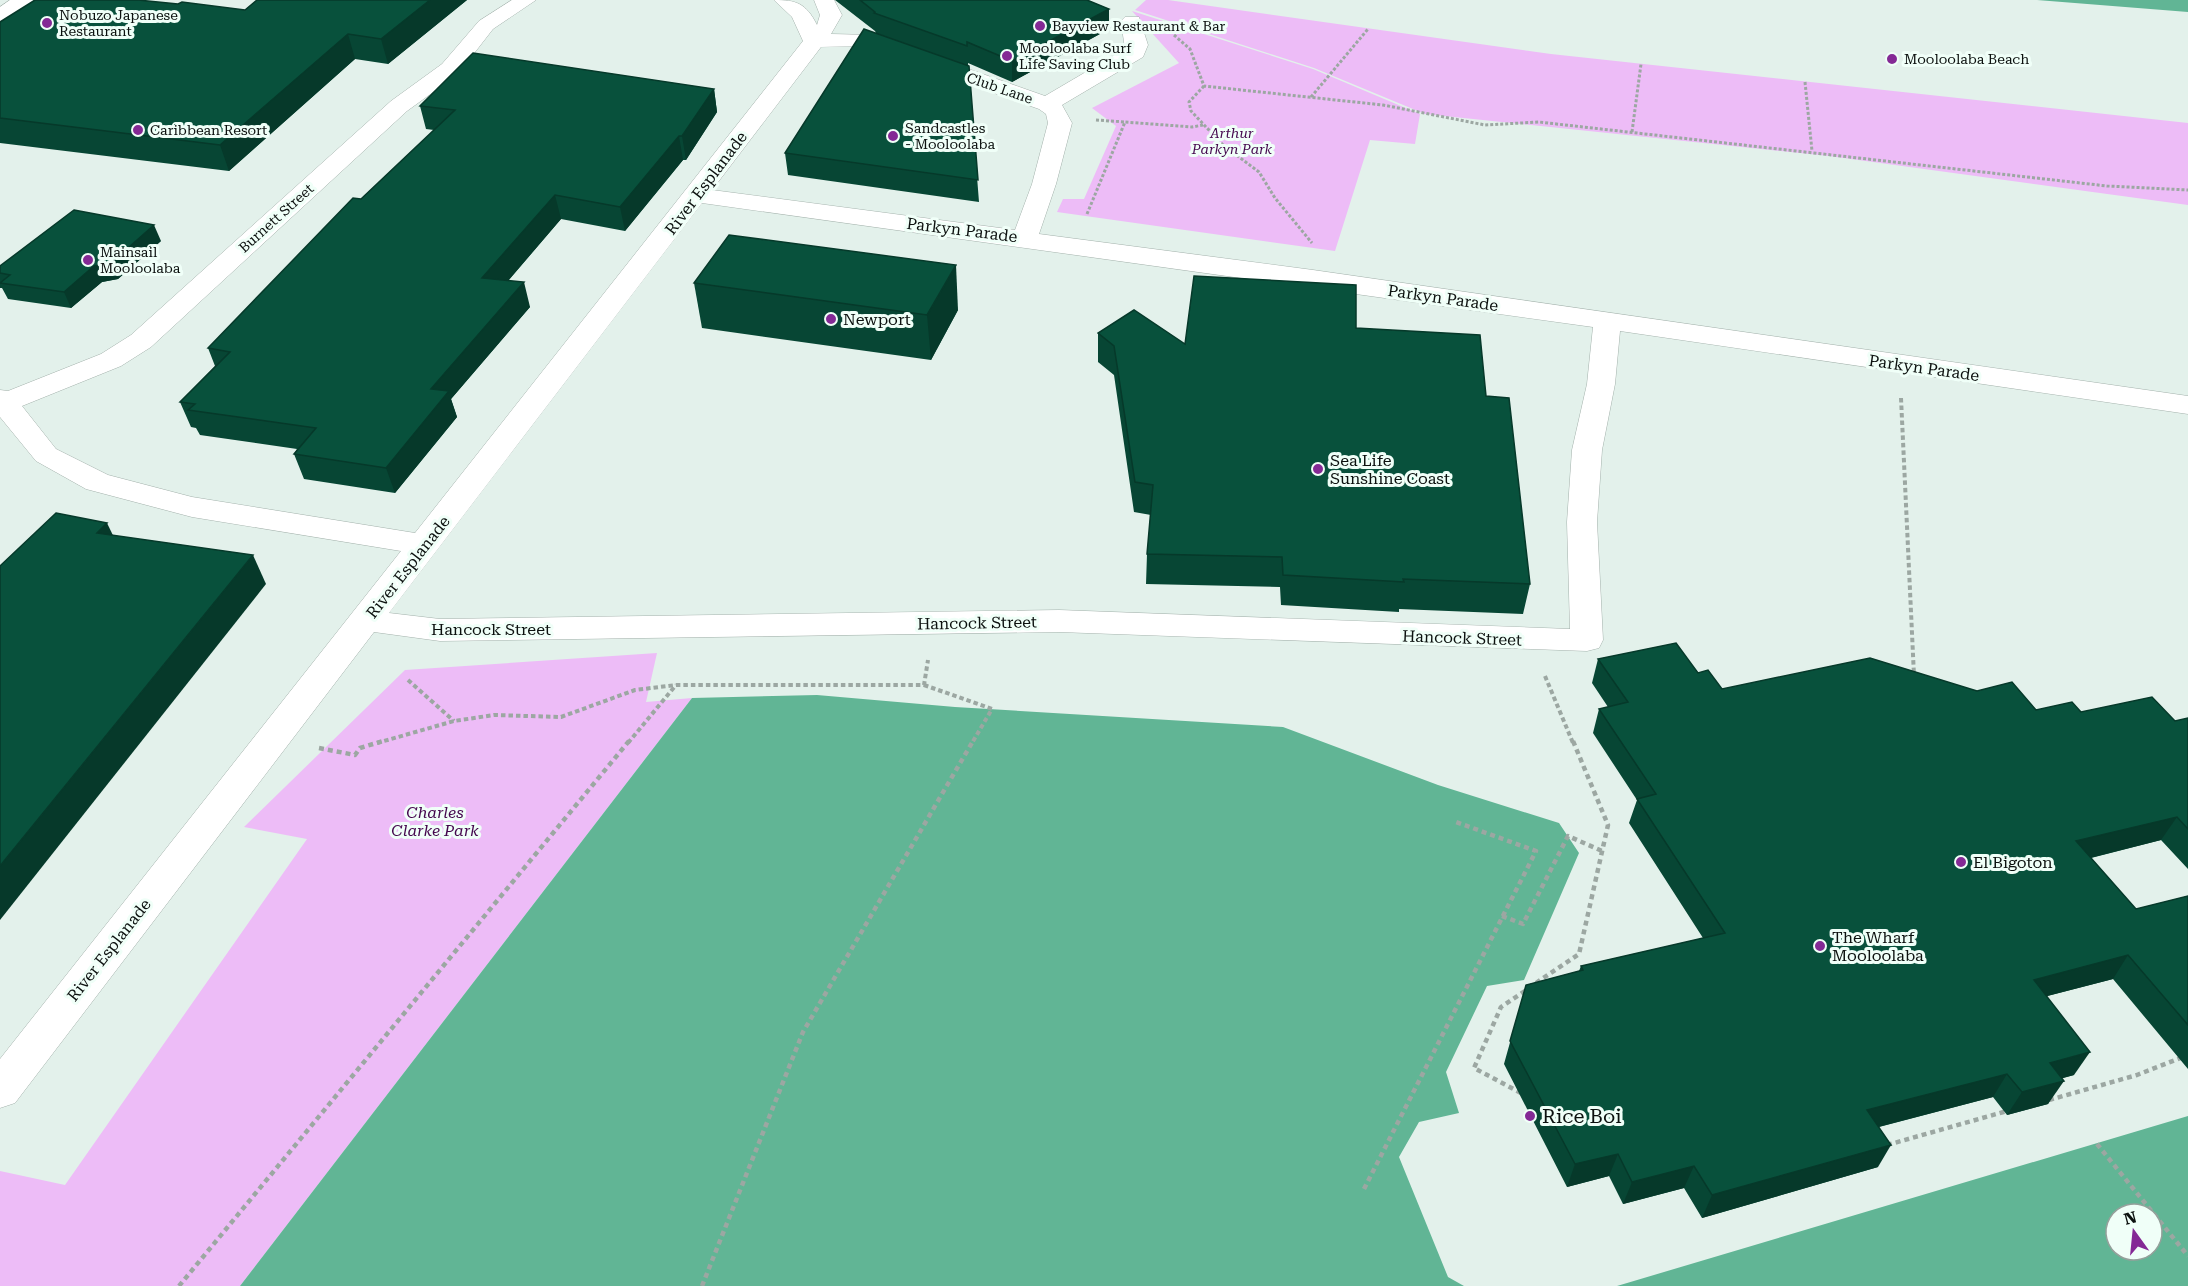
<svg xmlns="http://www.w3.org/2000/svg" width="2188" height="1286" font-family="'Roboto Serif',serif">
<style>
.green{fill:#edbcf7}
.water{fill:#61b595;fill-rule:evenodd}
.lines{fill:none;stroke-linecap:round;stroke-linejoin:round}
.minor-casing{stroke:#a3b1ab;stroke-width:1}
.path-far2{stroke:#9ca7a2;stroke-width:3;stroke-dasharray:3 2;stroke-linecap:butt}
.path-far1{stroke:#9ca7a2;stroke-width:4;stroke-dasharray:4.5 3;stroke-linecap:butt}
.path{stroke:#9ca7a2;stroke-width:4.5;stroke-dasharray:5 4;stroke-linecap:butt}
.minor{fill:#fff;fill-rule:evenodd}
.wall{fill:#074634}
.shaded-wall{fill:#06392a}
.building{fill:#08513c;stroke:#06392a;stroke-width:1.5}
.poi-dot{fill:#842995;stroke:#f0fff8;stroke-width:2}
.labels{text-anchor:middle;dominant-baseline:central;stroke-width:6;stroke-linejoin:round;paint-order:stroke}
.far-poi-label{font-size:14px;fill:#0c110f;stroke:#f0fff8;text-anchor:start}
.far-street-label{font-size:14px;fill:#0c110f;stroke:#f0fff8}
.far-park-label{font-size:14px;font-style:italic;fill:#44074e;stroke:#f0fff8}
.street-label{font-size:16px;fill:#0c110f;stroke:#f0fff8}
.poi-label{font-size:16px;fill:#0c110f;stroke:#f0fff8;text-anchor:start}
.park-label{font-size:16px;font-style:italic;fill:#44074e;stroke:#f0fff8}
.near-poi-label{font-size:20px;fill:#0c110f;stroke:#f0fff8;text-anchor:start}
</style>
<rect width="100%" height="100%" fill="#e3f1eb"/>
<!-- green -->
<g class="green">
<path d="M1146,0H1168L1551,54L2188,123V205L1829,156L1425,114L1314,68L1135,10Z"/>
<path d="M1132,11L1313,69L1420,114L1415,144L1370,140L1335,251L1057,212L1063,199H1084L1116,126L1092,108L1179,63Z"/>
<path d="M657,653L646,702L692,698L240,1286H0V1171L65,1185L307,839L244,827L405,670Z"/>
</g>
<!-- water -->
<g class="water">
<path d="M2037,0H2188V12Z"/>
<path d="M817,695L955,707L1283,727L1438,785L1559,823L1579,853L1524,980L1487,986L1446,1072L1459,1113L1419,1122L1399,1157L1448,1277L1464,1286H240L692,698Z"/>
<path d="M2188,1116V1286H1617ZM2116,1214H2152V1250H2116Z"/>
</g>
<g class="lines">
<defs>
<g id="minor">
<path d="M10,0H34L7,20L0,22V7Z"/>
<path d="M512,0H536L493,29L458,74L407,111L151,347L121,366L22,406L56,449L108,475L192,497L415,533L803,41L792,17L774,0C796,0 806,3 817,25L820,15L814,0H834L842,15L831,34L872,35L1045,96L1125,49L1121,21L1125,17H1139L1148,45L1143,57L1062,105L1072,123L1056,184L1039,234L1313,270L2188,396V414L1620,331L1615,384L1602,450L1597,522L1603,640L1599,648L1587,651L1059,632L440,641L374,632L15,1103L0,1108V1059L401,551L192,517L86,489L36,461L0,417V390L8,391L101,354L131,335L391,101L442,64L479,21ZM862,46L1039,109L1046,114L1048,123L1032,184L1015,230L712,190L821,47ZM702,203L1593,327L1587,384L1572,450L1567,522L1570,629L1059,610L440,619L389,613Z"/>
</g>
</defs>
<!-- minor casing -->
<use href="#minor" class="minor-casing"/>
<!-- path-far2 -->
<g class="path-far2">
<path d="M1174,35L1190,49L1204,86L1383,105L1485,125L1539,122L2107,186L2188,190"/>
<path d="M1805,82L1812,151"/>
<path d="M1204,86L1189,102L1191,111L1223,145L1259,172L1275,198L1312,243"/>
<path d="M1311,97L1368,29"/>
<path d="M1096,120L1125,122"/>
<path d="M1632,132L1641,64"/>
<path d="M1087,214L1125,122L1192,127L1203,125"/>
</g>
<!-- path-far1 -->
<g class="path-far1">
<path d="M1901,398L1914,676"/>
<path d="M1545,676L1573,743"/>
<path d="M408,680L454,721"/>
<path d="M924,685L992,709L972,743"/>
<path d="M377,743L454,721L494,715L561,717L635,690L676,685H924L928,660"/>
<path d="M628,743L676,685"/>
</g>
<!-- path -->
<g class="path">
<path d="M319,748L355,755L360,748L383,741"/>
<path d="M1502,916L1523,924L1568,836L1602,851"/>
<path d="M1536,983L1579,954L1608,825L1573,741"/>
<path d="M1521,1093L1474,1068L1501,1007L1528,989"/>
<path d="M2049,1100L2137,1075L2188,1055"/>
<path d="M2097,1144L2188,1256"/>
<path d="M1887,1145L2007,1111"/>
<path d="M1364,1189L1536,851L1456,822"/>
<path d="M179,1286L629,741"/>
<path d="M702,1286L803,1032L973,741"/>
</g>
<!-- minor -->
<use href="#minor" class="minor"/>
</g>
<!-- wall -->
<g class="wall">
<path d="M257,0H467L388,64L355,59L229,171L0,143V22L178,4L245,10Z"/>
<path d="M835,0H1087L1109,9V29L1012,82L968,63L979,202L788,175L785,153L876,33L875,31Z"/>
<path d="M714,89L717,112L686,160H683L625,231L561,219L508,281L530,307L451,399L457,417L395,493L304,479L294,454L297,449L200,435L196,428L191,427L180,402L215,366L208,348L361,199L434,130L426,129L420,106Z"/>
<path d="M161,241L118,279L102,282L71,308L8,299L2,288H0V266Z"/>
<path d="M694,283L958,310L931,360L702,328Z"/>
<path d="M1356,328L1486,396L1530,584L1523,614L1399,609V612L1281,605L1280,587L1146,584L1147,554L1151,515L1134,512L1114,375L1098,362V333L1185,344Z"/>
<path d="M1598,659L1698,673L1722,689L2081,712L2175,721L2188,718V869L2161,840L2091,858L2136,909L2188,896V1069L2113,979L2047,996L2074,1075L2062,1078L2048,1104L2007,1115L1993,1097L1879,1127L1878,1167L1702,1218L1684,1188L1623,1204L1609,1176L1567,1187L1504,1064L1526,985L1579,971L1581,966L1703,938L1629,823L1637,800L1593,733L1599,709L1608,707L1592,683Z"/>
</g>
<!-- shaded-wall -->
<g class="shaded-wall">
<path d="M430,0H467L388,64L381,39Z"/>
<path d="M1109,9V29L1012,82V61Z"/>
<path d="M348,34L355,59L229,171L220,145Z"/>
<path d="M714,89L717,112L686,160L682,136Z"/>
<path d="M679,136L683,160L625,231L620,207Z"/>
<path d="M555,195L561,219L489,303L482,278Z"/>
<path d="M154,225L161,241L118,279L102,282L71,308L64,292L94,266Z"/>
<path d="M956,265L958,310L931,360L927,315Z"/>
<path d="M524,282L530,307L451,399L457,417L395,493L386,468L431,389Z"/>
<path d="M107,523L121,552L97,533Z"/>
<path d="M253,555L266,584L0,920V866Z"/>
<path d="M2177,817L2161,840L2062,865L2076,841Z"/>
<path d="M2128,955L2113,979L2020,1003L2034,980Z"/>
<path d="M2090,1052L2074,1075L2035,1086L2050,1063Z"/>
<path d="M2007,1074L1993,1097L1855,1133L1867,1110Z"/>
<path d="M2064,1081L2048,1104L2007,1115L2022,1092Z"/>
<path d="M1891,1145L1878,1167L1702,1218L1712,1195Z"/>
<path d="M1618,1154L1609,1176L1567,1187L1575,1164Z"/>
<path d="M1694,1166L1684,1188L1623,1204L1632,1182Z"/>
</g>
<!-- building -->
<g class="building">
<path d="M35,0H138L178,4L182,2L245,10L257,0H430L381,39L348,34L220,145L0,118V22Z"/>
<path d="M860,0H1087L1109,9L1012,61L967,42V46L874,13L875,12Z"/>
<path d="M864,29L969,66L978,180L785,153Z"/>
<path d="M473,53L714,89L682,136H679L620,207L555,195L482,278L524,282L431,389L449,391L386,468L294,454L316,428L188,410L195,404L180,402L230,352L208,348L353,198L361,199L455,110L420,106Z"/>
<path d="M74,210L154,225L111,263L94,266L64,292L0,283L10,275L0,273V266Z"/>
<path d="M729,235L956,265L927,315L694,283Z"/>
<path d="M1194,276L1356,285V328L1480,335L1486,396L1509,398L1530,584L1403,579L1404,582L1283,575L1282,557L1147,554L1153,485L1135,482L1114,346L1098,333L1134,310L1185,344Z"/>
<path d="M56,513L107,523L97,533L253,555L0,866V566Z"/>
<path d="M1676,643L1698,673L1708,670L1722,689L1870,658L1977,691L2012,682L2036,710L2072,702L2081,712L2152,697L2175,721L2188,718V829L2177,817L2076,841L2136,909L2188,896V1025L2128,955L2034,980L2090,1052L2050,1063L2064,1081L2022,1092L2007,1074L1867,1110L1891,1145L1712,1195L1694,1166L1632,1182L1618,1154L1575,1164L1510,1041L1526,985L1583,970L1581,966L1725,933L1637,799L1656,794L1599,709L1628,702L1598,659Z"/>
</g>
<!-- markers -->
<g class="poi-dot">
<circle cx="47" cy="23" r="6"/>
<circle cx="1040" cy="26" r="6"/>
<circle cx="1007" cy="56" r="6"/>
<circle cx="1892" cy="59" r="6"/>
<circle cx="138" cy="130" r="6"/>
<circle cx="893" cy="136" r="6"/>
<circle cx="88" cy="260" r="6"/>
<circle cx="831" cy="319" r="6"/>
<circle cx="1318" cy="469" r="6"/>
<circle cx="1961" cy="862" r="6"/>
<circle cx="1820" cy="946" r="6"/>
<circle cx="1530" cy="1116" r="6"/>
</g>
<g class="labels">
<!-- far-poi labels -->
<g class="far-poi-label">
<text x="59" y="15">Nobuzo Japanese<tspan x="59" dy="16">Restaurant</tspan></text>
<text x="1052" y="26">Bayview Restaurant &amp; Bar</text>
<text x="1019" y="48">Mooloolaba Surf<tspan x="1019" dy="16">Life Saving Club</tspan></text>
<text x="1904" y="59">Mooloolaba Beach</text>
<text x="905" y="128">Sandcastles<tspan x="905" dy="16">- Mooloolaba</tspan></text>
<text x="150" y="130">Caribbean Resort</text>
<text x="100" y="252">Mainsail<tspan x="100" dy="16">Mooloolaba</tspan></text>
</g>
<!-- far-street labels -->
<g class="far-street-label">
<text transform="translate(1000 88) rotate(19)">Club Lane</text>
<text transform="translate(276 218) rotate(-42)">Burnett Street</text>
</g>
<!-- far-park labels -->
<g class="far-park-label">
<text x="1232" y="133">Arthur<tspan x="1232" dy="16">Parkyn Park</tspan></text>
</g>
<!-- street labels -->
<g class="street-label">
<text transform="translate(706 183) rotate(-53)">River Esplanade</text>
<text transform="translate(962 230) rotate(7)">Parkyn Parade</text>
<text transform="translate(1443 298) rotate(8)">Parkyn Parade</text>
<text transform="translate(1924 368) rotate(8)">Parkyn Parade</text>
<text transform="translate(408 567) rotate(-52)">River Esplanade</text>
<text transform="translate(977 623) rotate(-1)">Hancock Street</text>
<text x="491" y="629">Hancock Street</text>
<text transform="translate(1462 638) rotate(2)">Hancock Street</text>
<text transform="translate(109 950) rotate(-52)">River Esplanade</text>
</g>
<!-- poi labels -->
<g class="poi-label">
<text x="843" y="319">Newport</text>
<text x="1330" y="460">Sea Life<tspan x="1330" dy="18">Sunshine Coast</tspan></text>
<text x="1973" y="862">El Bigoton</text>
<text x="1832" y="937">The Wharf<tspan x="1832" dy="18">Mooloolaba</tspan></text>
</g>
<!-- park labels -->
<g class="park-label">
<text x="435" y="812">Charles<tspan x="435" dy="18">Clarke Park</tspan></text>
</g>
<!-- near-poi labels -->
<g class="near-poi-label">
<text x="1542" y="1116">Rice Boi</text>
</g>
</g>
<!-- north arrow -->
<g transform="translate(2134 1232) rotate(345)"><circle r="28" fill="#f0fff8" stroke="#95a09b" stroke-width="1.5"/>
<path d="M0-4.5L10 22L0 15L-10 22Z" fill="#842995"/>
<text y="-9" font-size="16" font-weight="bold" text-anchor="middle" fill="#0c110f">N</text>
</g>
</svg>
